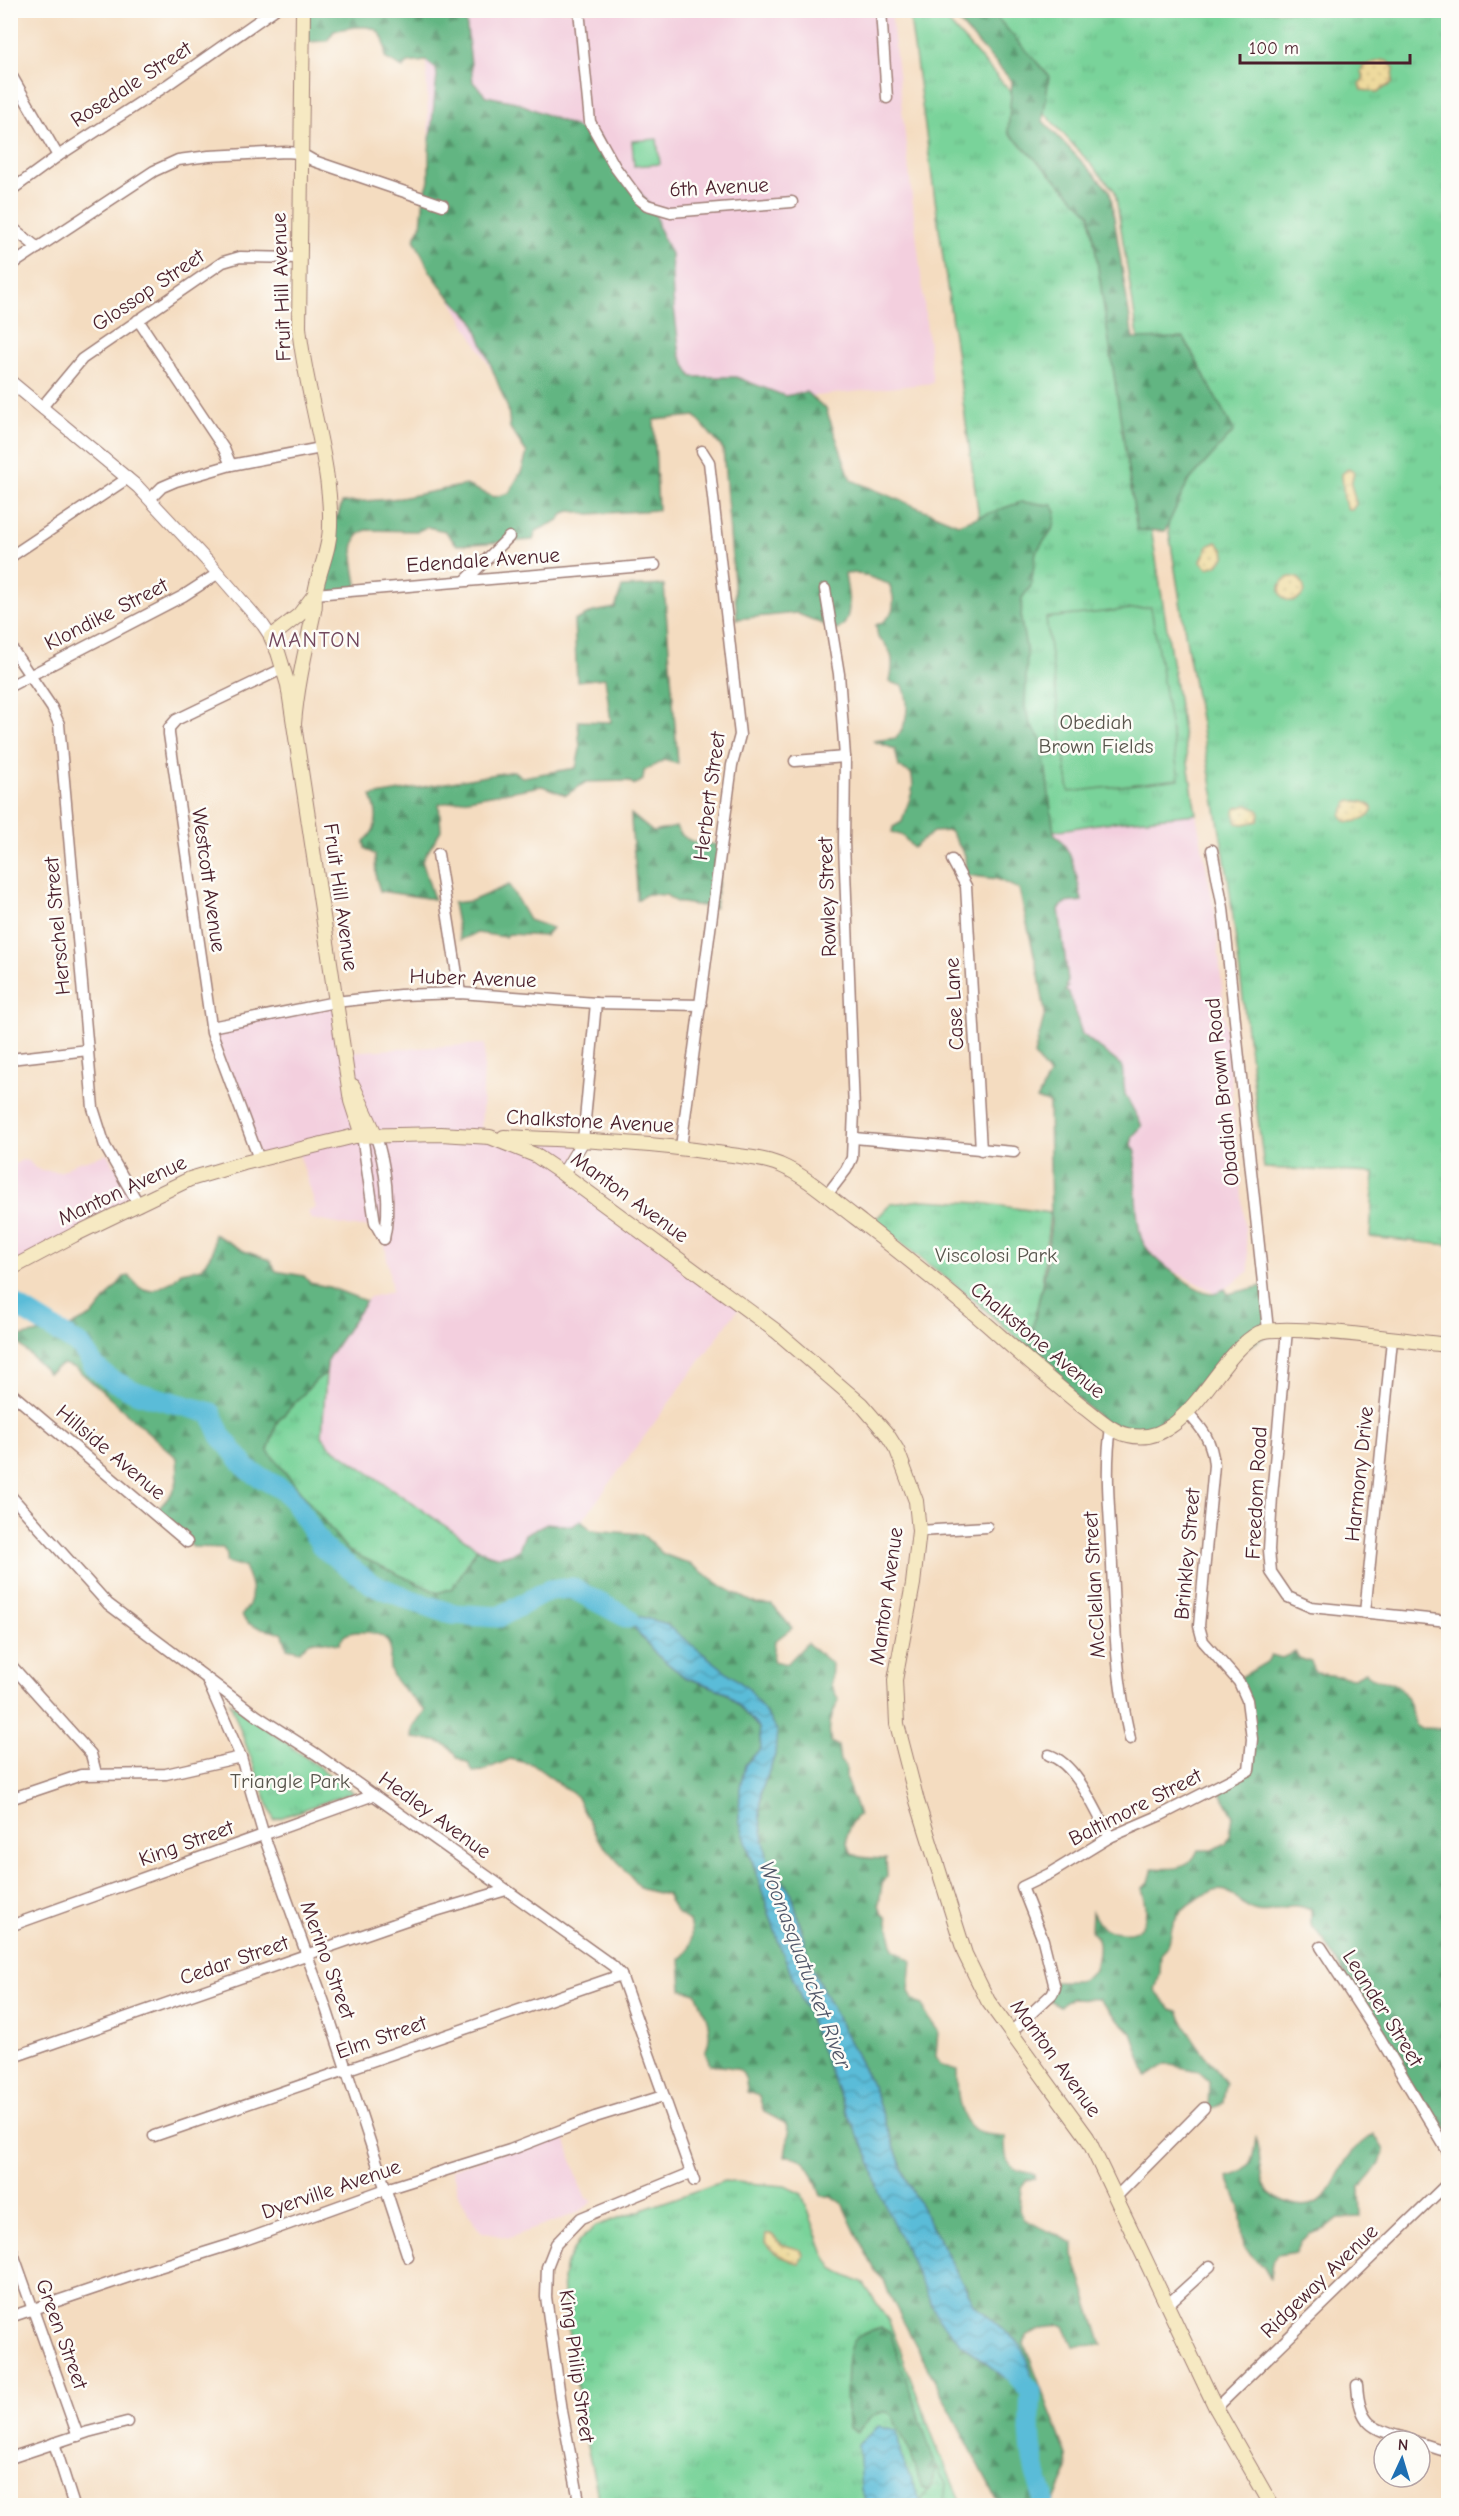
<svg xmlns="http://www.w3.org/2000/svg" width="1459" height="2516" font-family="'Comic Neue',sans-serif">
<style>
.built{fill:#f3cfde}
.grass{fill:url(#grass-tufts);stroke:#627962;stroke-width:1.5}
.forest{fill:url(#forest-firs);stroke:#566a56;stroke-width:1.5;fill-rule:evenodd}
.wetland{fill:url(#wetland-marsh);stroke:#627962;stroke-width:1.5}
.sand{fill:url(#sand-dots);stroke:#9c7c64;stroke-width:1.5}
.garden{fill:#79d39a;stroke:#627962;stroke-width:1.5}
.water{fill:url(#water-waves);stroke:#526e82;stroke-width:1.5}
.lines{fill:none;stroke-linecap:round;stroke-linejoin:round}
.river{stroke:#5abcd8;stroke-width:21}
.minor-casing{stroke:#9f7e76;stroke-width:13}
.tertiary-casing{stroke:#9f7e76;stroke-width:14}
.secondary-casing{stroke:#9f7e76;stroke-width:16}
.minor{stroke:#fff;stroke-width:10}
.tertiary{stroke:#fff;stroke-width:12}
.secondary{stroke:#f6e9c3;stroke-width:14}
.labels{text-anchor:middle;dominant-baseline:central;stroke-width:5;stroke-linejoin:round;paint-order:stroke}
.street-label{font-size:21px;fill:#4a1f2b;stroke:#fdfcf7}
.park-label{font-size:21px;fill:#58554c;stroke:#fdfcf7}
.neighbourhood-label{font-size:22px;letter-spacing:1.5px;fill:#73495f;stroke:#fdfcf7}
.water-label{font-size:22px;font-style:italic;fill:#505668;stroke:#fdfcf7}
</style>
<defs>
<pattern id="grass-tufts" width="24" height="20" patternUnits="userSpaceOnUse" patternTransform="scale(1.5)"><rect width="24" height="20" fill="#79d39a"/><path d="M3 7l-1-3M5 7V3M7 7l1-3M15 17l-1-3M17 17v-4M19 17l1-3" fill="none" stroke="#6ab585"/></pattern>
<pattern id="forest-firs" width="22" height="20" patternUnits="userSpaceOnUse" patternTransform="scale(1.5)"><rect width="22" height="20" fill="#62b582"/><path d="M5 1l3.5 6h-7zM16 11l3.5 6h-7z" fill="#53936b"/></pattern>
<pattern id="wetland-marsh" width="20" height="14" patternUnits="userSpaceOnUse" patternTransform="scale(1.5)"><rect width="20" height="14" fill="#79d39a"/><path d="M1 5h8M5 5V1M11 12h8M15 12V8" fill="none" stroke="#6ab585"/></pattern>
<pattern id="sand-dots" width="8" height="8" patternUnits="userSpaceOnUse" patternTransform="scale(1.5)"><rect width="8" height="8" fill="#eeda9e"/><path d="M2 2h.1M6 6h.1" fill="none" stroke="#cebb88" stroke-width="1.8" stroke-linecap="round"/></pattern>
<pattern id="water-waves" width="16" height="10" patternUnits="userSpaceOnUse" patternTransform="scale(1.5)"><rect width="16" height="10" fill="#5abcd8"/><path d="M0 5q4-4 8 0t8 0" fill="none" stroke="#4c98af"/></pattern>
</defs>
<rect width="100%" height="100%" fill="#fdfcf7"/>
<filter id="ink" filterUnits="userSpaceOnUse"><feTurbulence type="fractalNoise" baseFrequency=".0167" numOctaves="2"/><feDisplacementMap in="SourceGraphic" scale="12" xChannelSelector="R" yChannelSelector="G"/><feConvolveMatrix kernelMatrix="1 2 1 2 8 2 1 2 1" color-interpolation-filters="sRGB"/></filter>
<filter id="wash" filterUnits="userSpaceOnUse"><feTurbulence type="fractalNoise" baseFrequency=".008" numOctaves="4" result="noise"/><feDisplacementMap in="SourceGraphic" scale="24" xChannelSelector="R" yChannelSelector="G"/><feGaussianBlur stdDeviation="1.35" result="paint"/><feColorMatrix in="noise" values="0 0 0 0 0 0 0 0 0 0 0 0 0 0 0 0 0 1.4 0 .05"/><feComposite in="paint" operator="in"/></filter>
<g filter="url(#wash)">
<rect width="100%" height="100%" fill="#f4dcc0"/>
<!-- built -->
<g class="built">
<path d="M424,11H891L933,383L525,428L434,270Z"/>
<path d="M1196,814L1215,913L1249,1271L1218,1294L1152,1260L1073,1209L1023,836L1104,823Z"/>
<path d="M335,1001L346,1052L485,1044L481,1134L580,1142L569,1177L739,1308L582,1521L573,1526L547,1523L525,1534L519,1550L505,1557L489,1555L477,1548L330,1446L322,1437L328,1358L366,1301L370,1297L392,1292L383,1232L381,1226L354,1227L311,1219L308,1212L316,1208L298,1150L259,1157L212,1026Z"/>
<path d="M107,1154L139,1202L11,1271V1166L22,1160L29,1161L34,1167L41,1170L60,1172L76,1163Z"/>
<path d="M563,2132L581,2188L586,2198L593,2201L580,2212L509,2238L482,2232L477,2227L458,2194L452,2169Z"/>
</g>
<!-- grass -->
<g class="grass">
<path d="M909,11H938L1098,189L1196,814L1104,823L1023,836Z"/>
<path d="M952,11H1448V1245L1370,1237L1374,1173L1264,1168L1228,877L1187,645L1115,191Z"/>
<path d="M923,1200L980,1203L1050,1213L1042,1284L1029,1348L975,1301L874,1221L891,1204Z"/>
<path d="M326,1373L322,1436L330,1446L477,1548L453,1588L438,1593L348,1551L268,1451L277,1422L316,1380Z"/>
<path d="M230,1702L353,1792L274,1820Z"/>
<path d="M724,2181L785,2186L802,2194L825,2256L834,2270L864,2284L889,2321L935,2442L962,2505H600L585,2437L565,2311L563,2279L566,2263L579,2241L596,2226Z"/>
</g>
<!-- forest -->
<g class="forest">
<path d="M303,11H465L473,82L486,96L516,102L599,137L611,158L655,211L659,229L671,254L673,299L680,355L692,377H736L785,396L806,392L826,409L851,480L958,524L1021,502L1052,505L1056,512L1054,527L1036,552L1031,586L1022,598L1021,621L1027,652L1025,707L1030,724L1042,741L1054,833C1074,851 1076,875 1082,901L1065,903L1059,909L1068,981L1066,986L1068,987L1065,991L1069,993L1082,1034L1122,1066L1125,1094L1142,1126L1133,1136L1131,1144L1136,1151C1134,1167 1136,1230 1143,1242C1150,1257 1196,1293 1212,1293C1216,1293 1222,1290 1225,1289L1228,1294L1263,1286L1269,1335C1237,1348 1186,1407 1159,1434L1113,1430L1027,1353L1045,1272L1051,1221L1049,1103L1037,1100L1049,1075L1034,1055L1045,1013L1039,976L1019,889L997,879L966,875L965,855L950,831L933,832L913,848L903,836L892,832L893,827L902,822C906,803 917,793 911,773L899,767L895,749L873,741L896,738C908,725 910,702 903,686L890,682C894,662 894,650 878,638L876,625C895,618 897,602 889,584L858,573L845,574C847,591 856,621 837,630L796,613L737,619L723,449L695,416L654,420L658,510L589,514L571,511L564,513L559,520L536,531L533,540L457,545L445,531L427,527L418,531L367,530C343,536 357,575 358,592L321,594L330,522L338,515L342,503L400,498L466,485L494,497L509,493L522,470L527,453L510,428L508,409L473,320L446,293L430,271L414,239L421,226L424,196L429,181V150L437,76L436,69L426,61L408,63L403,68L385,58C388,21 363,24 334,31L327,41L306,42Z"/>
<path d="M949,11H991L1049,76L1043,121L1110,191L1133,339L1184,338L1234,431L1188,482L1165,531L1137,530L1090,214L1008,132L1012,81Z"/>
<path d="M664,585L678,764L664,760L644,771L643,780L635,785L628,781L586,782L566,795L542,786L439,804L441,830L422,861L434,899L380,891L376,878L375,855L365,848L364,841C380,829 378,812 371,796L514,771L522,777L576,768L580,749L578,721L611,722L605,678L577,681L574,621L593,612L615,608L622,587Z"/>
<path d="M631,814L653,832L676,827C686,846 704,843 723,845L715,908L676,902L666,895L647,894L637,900C638,871 631,843 631,814Z"/>
<path d="M509,885L529,920L552,928L545,936L509,934L505,937L477,933L460,940L453,903L471,901Z"/>
<path d="M214,1234L244,1251L270,1260L276,1271L304,1276L310,1283L329,1287L366,1301L328,1358L326,1373L316,1380L277,1422L268,1451L348,1551L438,1593L453,1588L477,1548C494,1558 501,1559 519,1550L525,1534L547,1523L573,1526L581,1520L591,1530L642,1534L663,1554L692,1565L725,1588L756,1604L772,1605L792,1628L775,1641L773,1661L787,1664L807,1643L832,1664L831,1685L839,1701C831,1714 827,1727 831,1742L838,1746L840,1761L846,1766V1780L859,1815C847,1821 840,1850 857,1856C865,1859 877,1858 886,1859L887,1877L882,1884L879,1904L881,1912L887,1918L894,1949L912,1961L909,1991L913,2000L923,2005L926,2014L938,2031L936,2056L940,2065L957,2070C957,2092 957,2122 981,2133C988,2135 998,2135 1005,2136C1005,2163 1006,2170 1035,2174V2178L1027,2180L1021,2188L1019,2209L1023,2219L1073,2243V2255L1099,2336L1102,2345L1073,2346L1064,2326L1058,2324L1027,2335L1024,2343L1067,2456L1068,2469L1052,2505H1000L889,2294L884,2280L876,2272L858,2238L842,2203L832,2196H821C814,2177 809,2155 785,2156L789,2132L785,2123L764,2112L759,2096L747,2092C747,2064 733,2068 710,2065L705,2052C715,2032 705,2012 696,1993L682,1989L680,1959C693,1951 693,1934 689,1921L677,1913L666,1895L642,1889L598,1839L576,1796L532,1764L510,1759L482,1771L473,1772L468,1763L458,1758C450,1740 429,1740 412,1738L413,1727L426,1710C415,1701 392,1682 390,1668C388,1658 394,1650 387,1641C381,1631 353,1629 344,1636C343,1637 339,1642 339,1644C323,1641 309,1636 300,1651L287,1648L283,1634C270,1626 249,1632 242,1615C256,1599 253,1585 244,1567L226,1562L227,1555L223,1548L193,1547L154,1513C174,1492 180,1489 177,1458L76,1368L63,1364L48,1373L13,1338L70,1327L93,1315L124,1277L129,1276L140,1288L152,1291L173,1281L181,1272L202,1268L213,1251ZM632,1625L750,1690L775,1755L761,1792L760,1819L768,1862L792,1894L810,1964L873,2088L906,2179L975,2305L1021,2345L1031,2391L1005,2378L963,2345L879,2193L869,2157L845,2109L779,1943L748,1849L745,1765L761,1748L759,1728L726,1692L685,1677L657,1655Z"/>
<path d="M1295,1652L1299,1658L1311,1662L1315,1671L1321,1674L1354,1678L1366,1672C1373,1685 1385,1677 1396,1685C1409,1694 1410,1710 1415,1724L1421,1728L1448,1729V2149L1324,1940L1311,1925V1910C1283,1898 1280,1915 1257,1911C1244,1909 1238,1896 1226,1891C1211,1886 1181,1907 1175,1920C1168,1933 1174,1942 1161,1953L1160,1973L1155,1991L1171,2009L1178,2011C1189,2037 1209,2059 1226,2083L1223,2103L1208,2111L1209,2081L1198,2071L1166,2064L1147,2077L1132,2033L1098,1999L1072,1998L1060,2006L1049,2000L1055,1981H1080L1095,1970C1097,1956 1103,1941 1091,1932L1092,1912C1095,1917 1098,1924 1103,1928C1108,1932 1115,1931 1121,1932C1149,1935 1149,1909 1142,1889L1149,1882L1153,1868C1174,1869 1189,1871 1198,1850H1213L1226,1843L1230,1835L1233,1815L1219,1789L1249,1769L1252,1722L1236,1680L1267,1662L1271,1655L1282,1658Z"/>
<path d="M1374,2134L1384,2150L1380,2164L1360,2188L1361,2217L1339,2218L1325,2229L1310,2234L1301,2241L1296,2252L1278,2255L1272,2263L1270,2278L1263,2266L1244,2248L1240,2208L1228,2177C1252,2171 1253,2161 1256,2138C1262,2153 1258,2178 1265,2188C1271,2197 1282,2201 1292,2204C1330,2214 1333,2177 1350,2155C1356,2147 1366,2140 1374,2134Z"/>
<path d="M881,2328L890,2332L936,2466L933,2483L928,2490L922,2488L910,2451L891,2414C875,2409 867,2421 857,2432L849,2428C846,2412 843,2349 855,2339C861,2333 874,2331 881,2328Z"/>
</g>
<!-- wetland -->
<path class="wetland" d="M936,2466L946,2484L944,2505H922L921,2501L933,2483Z"/>
<!-- sand -->
<g class="sand">
<path d="M1382,60L1389,62L1394,68L1392,83L1378,92L1362,90L1360,85L1364,77L1361,72L1363,66Z"/>
<path d="M1348,469L1354,472L1351,484L1356,504L1352,510L1348,509L1344,500L1342,474Z"/>
<path d="M1217,542L1224,550L1225,556L1217,565L1207,568L1201,561L1208,546Z"/>
<circle cx="1292" cy="589" r="12"/>
<path d="M1352,801C1389,801 1368,826 1345,821L1341,815L1347,803Z"/>
<path d="M1247,805L1258,810L1260,814L1258,821L1244,824L1237,823L1234,812L1237,808Z"/>
<path d="M766,2234H771L781,2244L801,2250L803,2255L799,2263C786,2259 773,2254 765,2242Z"/>
</g>
<!-- garden -->
<g class="garden">
<path d="M657,139L660,164L634,166L632,141Z"/>
<path d="M1151,607L1179,779L1069,792L1046,618Z"/>
</g>
<!-- water -->
<g class="water">
<path d="M604,1607L664,1623L750,1690L777,1730L775,1755L761,1792L760,1819L768,1862L792,1894L810,1964L873,2088L906,2179L975,2305L1021,2345L1031,2372V2391L1005,2378L963,2345L938,2318L879,2193L869,2157L845,2109L779,1943L739,1820L740,1788L745,1765L761,1748L759,1728L726,1692L685,1677L657,1655L632,1625Z"/>
<path d="M878,2426L897,2430L901,2456L922,2505H868L861,2490L858,2445Z"/>
</g>
<g class="lines">
<!-- river -->
<g class="river">
<path d="M10,1302L81,1346L95,1367L111,1380L138,1393L211,1413L221,1436L248,1470L283,1490L294,1501L323,1548L372,1584L416,1602L452,1614L499,1617L549,1590L572,1588L628,1618"/>
<path d="M1013,2371L1031,2391C1029,2419 1029,2446 1036,2473C1039,2486 1045,2492 1043,2506"/>
</g>
</g>
</g>
<g filter="url(#ink)">
<g class="lines">
<defs>
<g id="minor">
<path d="M579,10L590,122L615,167L638,198L647,205L671,212L792,202"/>
<path d="M881,10L887,98"/>
<path d="M10,73L58,156"/>
<path d="M10,191L58,156L167,85L274,10"/>
<path d="M10,226L38,248"/>
<path d="M10,266L154,171L178,160L209,156L286,152L300,153L314,161L443,205"/>
<path d="M138,320L224,449L231,465"/>
<path d="M42,407L82,359L223,262L240,257L299,258"/>
<path d="M150,499L162,487L176,481L231,465L321,448"/>
<path d="M10,557L128,478"/>
<path d="M466,580L509,537"/>
<path d="M825,589L839,674L845,757L844,843L854,1110L852,1158L846,1170L826,1196"/>
<path d="M315,594L655,565"/>
<path d="M10,646L52,708L59,724L93,1108L105,1146L139,1205"/>
<path d="M10,686L183,596L217,574"/>
<path d="M795,761L845,757"/>
<path d="M1212,850L1223,908L1268,1330"/>
<path d="M438,854L460,993"/>
<path d="M952,860L966,886L981,1150"/>
<path d="M211,1027L335,1002L400,995L460,993L596,1003L701,1005"/>
<path d="M10,1059L88,1050"/>
<path d="M375,1134C386,1165 391,1207 384,1239"/>
<path d="M362,1135L375,1223L384,1239"/>
<path d="M854,1138L1014,1152"/>
<path d="M583,1141L596,1003"/>
<path d="M681,1147L732,765L740,735L709,462L702,451"/>
<path d="M259,1159L212,1033L169,734V728L176,720L284,668"/>
<path d="M1287,1330L1272,1496L1269,1550L1271,1572L1288,1597L1311,1607L1448,1621"/>
<path d="M10,1392L187,1542"/>
<path d="M1111,1428C1105,1465 1109,1505 1111,1542C1114,1609 1115,1674 1130,1739"/>
<path d="M10,1495L108,1604L257,1716L316,1754L613,1966L621,1975L694,2181"/>
<path d="M919,1531L987,1527"/>
<path d="M1365,1613L1392,1340"/>
<path d="M10,1664L91,1754L96,1773"/>
<path d="M208,1682L241,1757L264,1836L326,2008L408,2257"/>
<path d="M1049,1755C1077,1764 1096,1812 1110,1837"/>
<path d="M10,1799L81,1775L166,1774L241,1757"/>
<path d="M10,1926L374,1795"/>
<path d="M1321,1947L1380,2038L1448,2152"/>
<path d="M1011,2032L1052,1994L1055,1988L1043,1940L1022,1887L1051,1873L1110,1837L1161,1815L1249,1770L1252,1739L1247,1700L1239,1682L1203,1641L1199,1626L1214,1465C1212,1441 1203,1429 1187,1412"/>
<path d="M10,2058L412,1918L506,1890"/>
<path d="M154,2136L621,1975"/>
<path d="M1115,2198L1204,2108"/>
<path d="M10,2245L78,2436"/>
<path d="M1166,2306L1210,2266"/>
<path d="M10,2317L140,2273L239,2242L386,2189L510,2150L595,2117L663,2096"/>
<path d="M1357,2385C1360,2431 1377,2429 1415,2441"/>
<path d="M1216,2408L1448,2183"/>
<path d="M54,2443L74,2506"/>
<path d="M1420,2443L1448,2452"/>
<path d="M10,2458L88,2432L127,2422"/>
<path d="M580,2506L562,2411L546,2297L547,2267L556,2244L581,2218L691,2173"/>
</g>
<g id="tertiary">
<path d="M10,381L138,487L209,563L263,625L271,637"/>
<path d="M563,1174L583,1141"/>
</g>
<g id="secondary">
<path d="M315,594L299,615L271,637L278,652L288,685L351,1101L362,1135"/>
<path d="M294,724C297,685 306,649 314,611C316,605 314,599 315,593C319,570 330,549 330,526C332,462 305,392 299,327L303,10"/>
<path d="M353,1086L375,1134"/>
<path d="M504,1137C575,1140 646,1142 716,1153C737,1156 760,1157 780,1165C808,1177 832,1200 856,1218C902,1254 947,1289 991,1328C1021,1355 1051,1381 1082,1406C1096,1416 1110,1431 1128,1435C1187,1450 1215,1356 1259,1333C1280,1322 1416,1342 1448,1345"/>
<path d="M10,1269L74,1235L190,1179L244,1163L355,1136L441,1134L490,1137L535,1155L563,1174L776,1331L861,1404L887,1434L897,1450L916,1501L919,1531L913,1584L895,1680L897,1724L917,1801L965,1954L988,2001L1087,2137L1216,2408L1272,2506"/>
</g>
</defs>
<!-- minor casing -->
<use href="#minor" class="minor-casing"/>
<!-- tertiary casing -->
<use href="#tertiary" class="tertiary-casing"/>
<!-- secondary casing -->
<use href="#secondary" class="secondary-casing"/>
<!-- minor -->
<use href="#minor" class="minor"/>
<!-- tertiary -->
<use href="#tertiary" class="tertiary"/>
<!-- secondary -->
<use href="#secondary" class="secondary"/>
</g>
</g>
<g class="labels">
<!-- street labels -->
<g class="street-label">
<text transform="translate(131 84) rotate(-33)">Rosedale Street</text>
<text transform="translate(719 187) rotate(-3)">6th Avenue</text>
<text transform="translate(281 287) rotate(-92)">Fruit Hill Avenue</text>
<text transform="translate(148 290) rotate(-34)">Glossop Street</text>
<text transform="translate(483 560) rotate(-4)">Edendale Avenue</text>
<text transform="translate(106 614) rotate(-27)">Klondike Street</text>
<text transform="translate(709 796) rotate(-82)">Herbert Street</text>
<text transform="translate(209 880) rotate(82)">Westcott Avenue</text>
<text transform="translate(341 897) rotate(82)">Fruit Hill Avenue</text>
<text transform="translate(827 897) rotate(-92)">Rowley Street</text>
<text transform="translate(57 926) rotate(-95)">Herschel Street</text>
<text transform="translate(473 978) rotate(2)">Huber Avenue</text>
<text transform="translate(954 1004) rotate(-93)">Case Lane</text>
<text transform="translate(1222 1092) rotate(-96)">Obadiah Brown Road</text>
<text transform="translate(590 1121) rotate(3)">Chalkstone Avenue</text>
<text transform="translate(122 1190) rotate(-25)">Manton Avenue</text>
<text transform="translate(630 1197) rotate(36)">Manton Avenue</text>
<text transform="translate(1038 1340) rotate(40)">Chalkstone Avenue</text>
<text transform="translate(111 1452) rotate(40)">Hillside Avenue</text>
<text transform="translate(1359 1474) rotate(-84)">Harmony Drive</text>
<text transform="translate(1256 1493) rotate(-87)">Freedom Road</text>
<text transform="translate(1187 1554) rotate(-85)">Brinkley Street</text>
<text transform="translate(1094 1585) rotate(-93)">McClellan Street</text>
<text transform="translate(886 1596) rotate(-82)">Manton Avenue</text>
<text transform="translate(1135 1807) rotate(-27)">Baltimore Street</text>
<text transform="translate(435 1815) rotate(36)">Hedley Avenue</text>
<text transform="translate(186 1843) rotate(-20)">King Street</text>
<text transform="translate(234 1960) rotate(-19)">Cedar Street</text>
<text transform="translate(328 1960) rotate(70)">Merino Street</text>
<text transform="translate(1383 2008) rotate(58)">Leander Street</text>
<text transform="translate(381 2037) rotate(-19)">Elm Street</text>
<text transform="translate(1056 2058) rotate(54)">Manton Avenue</text>
<text transform="translate(331 2189) rotate(-19)">Dyerville Avenue</text>
<text transform="translate(1319 2281) rotate(-44)">Ridgeway Avenue</text>
<text transform="translate(62 2334) rotate(70)">Green Street</text>
<text transform="translate(577 2366) rotate(82)">King Philip Street</text>
</g>
<!-- park labels -->
<g class="park-label">
<text x="1096" y="722">Obediah<tspan x="1096" dy="24">Brown Fields</tspan></text>
<text x="996" y="1255">Viscolosi Park</text>
<text x="290" y="1781">Triangle Park</text>
</g>
<!-- neighbourhood labels -->
<g class="neighbourhood-label">
<text x="315" y="640">MANTON</text>
</g>
<!-- water labels -->
<g class="water-label">
<text transform="translate(805 1965) rotate(69)">Woonasquatucket River</text>
</g>
</g>
<!-- margin -->
<rect width="1459" height="2516" fill="none" stroke="#fdfcf7" stroke-width="36"/>
<!-- north arrow -->
<g transform="translate(1402 2459) rotate(4)"><circle r="28" fill="#fdfcf7" stroke="#b5a4a5" stroke-width="1.5"/>
<path d="M0-4.5L10 22L0 15L-10 22Z" fill="#1f6fb2"/>
<text y="-9" font-size="16" font-weight="bold" text-anchor="middle" fill="#4a1f2b">N</text>
</g>
<!-- scale -->
<path d="M1240 54v9h170v-9" fill="none" stroke="#4a1f2b" stroke-width="3"/>
<text x="1249" y="54" font-size="18" fill="#4a1f2b" stroke="#fdfcf7" stroke-width="4.5" paint-order="stroke">100 m</text>
</svg>
